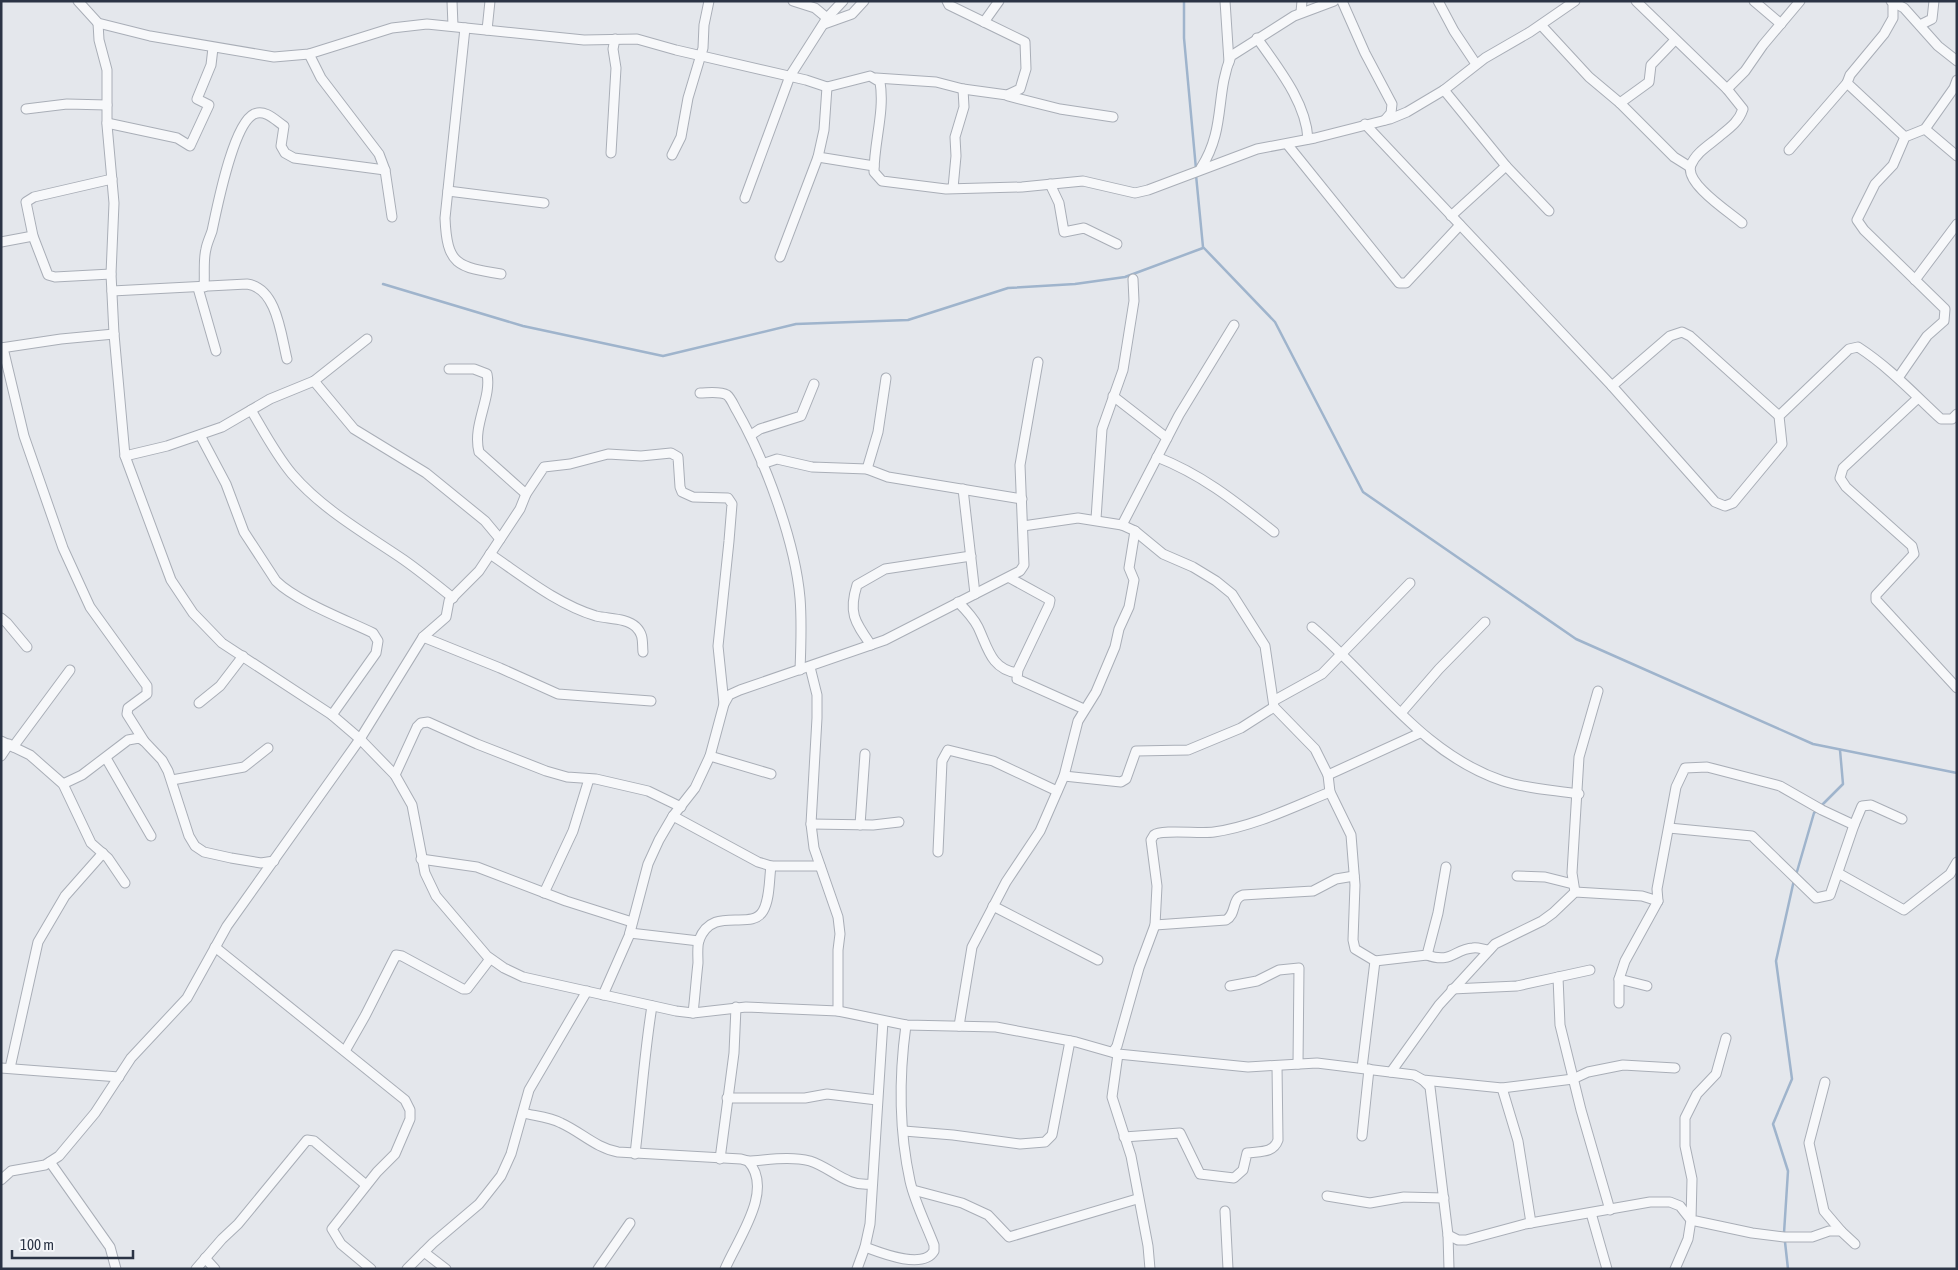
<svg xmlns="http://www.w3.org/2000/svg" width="1958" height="1270" font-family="'Asap Condensed',sans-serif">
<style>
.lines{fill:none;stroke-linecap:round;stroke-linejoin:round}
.stream{stroke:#9fb4cc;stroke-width:2.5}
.minor-casing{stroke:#a9aeb7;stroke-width:11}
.minor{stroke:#f7f8fa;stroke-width:9}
</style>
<rect width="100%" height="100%" fill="#e4e7ec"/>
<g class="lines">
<!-- stream -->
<g class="stream">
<path d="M1184,1V38L1196,169"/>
<path d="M1196,175L1203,247L1275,322L1363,492L1576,639L1813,744L1957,773"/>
<path d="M383,284L523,326L663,356L796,324L908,320L1008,288L1075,284L1125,277L1203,248"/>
<path d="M1796,875L1814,813L1843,784L1840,750"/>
<path d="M1788,1269L1784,1233L1788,1171L1773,1124L1792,1079L1776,961L1794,880"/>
</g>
<defs>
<g id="minor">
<path d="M78,1L98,23L150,36L274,57L309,54L392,28L427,24L584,40L637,39L676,50L806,80L827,87L870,76L880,82C885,111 874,142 874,172L882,181L946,189L1022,187L1083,181L1135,193L1148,190L1257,149L1315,138L1390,119L1407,112L1444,90L1485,58L1530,32L1575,1"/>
<path d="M452,1L453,26"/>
<path d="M793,1L815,8L827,18"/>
<path d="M1225,1L1229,62"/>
<path d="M1342,1L1365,53L1392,104L1391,113L1385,120"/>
<path d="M1438,1L1454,31L1476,64"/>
<path d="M1636,1L1727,89L1743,109C1739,121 1731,127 1721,135C1711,144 1696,152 1691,165C1684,183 1729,212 1742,223"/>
<path d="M1754,1L1781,24"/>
<path d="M1891,1L1904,8L1938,46L1957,61"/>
<path d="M1893,3V18L1884,34L1850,75L1847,83L1905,137"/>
<path d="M1301,12L1302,1"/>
<path d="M984,22L999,1"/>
<path d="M98,23L99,40L107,70V125L114,203L111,274L114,334L125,456L171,580L193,613L222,643L332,715L360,739L395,775L412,805L425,873L436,896L487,956L504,968L523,977L676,1011L693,1013L746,1007L838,1011L906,1025L996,1027L1076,1042L1118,1054L1112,1097L1131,1156L1148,1246L1150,1269"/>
<path d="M824,24L852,14L864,1"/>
<path d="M1541,25L1589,77L1620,103L1674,157L1690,167"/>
<path d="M1920,25L1932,19L1934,1"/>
<path d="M465,28L445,218C447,265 457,267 501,274"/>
<path d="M487,30L490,1"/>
<path d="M1257,38C1278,68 1306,102 1308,139"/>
<path d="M309,54L321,78L379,154L385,170L392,217"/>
<path d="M876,78L936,82L963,89L1007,95L1020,89L1026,69L1025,42L949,5L947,1"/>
<path d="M1727,89L1745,71L1763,45L1800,1"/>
<path d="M1444,90L1506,166L1549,211"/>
<path d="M1008,96L1060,109L1113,117"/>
<path d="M1620,103L1649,82L1651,65L1675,40"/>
<path d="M26,109L67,104L107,105"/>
<path d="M107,123L177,138L190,146L209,105L197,99L211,65L213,48"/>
<path d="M1365,124L1612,386L1715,502L1725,506L1733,503L1782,444L1779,416L1849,349L1858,347C1889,367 1914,394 1941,419H1952L1957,414"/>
<path d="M1925,129L1957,156"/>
<path d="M1287,144L1399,283H1406L1460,225"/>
<path d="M1789,150L1847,83"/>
<path d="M611,153L616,68L613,49L615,39"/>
<path d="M672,155L681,137L688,98L703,48L704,25L709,1"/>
<path d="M818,157L874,166"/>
<path d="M1201,168C1226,129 1215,95 1231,56L1294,16L1334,1"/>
<path d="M1050,184L1059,203L1064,232L1084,228L1117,244"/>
<path d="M953,188L956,156L955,137L964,107L963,89"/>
<path d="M448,191L544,203"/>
<path d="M745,198L790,76L827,18L843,1"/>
<path d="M1451,216L1506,166"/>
<path d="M1,242L33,236"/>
<path d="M780,257L818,157L824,130L827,87"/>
<path d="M111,274L55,277L48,275L33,236L26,202L34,197L112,179"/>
<path d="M1915,280L1957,224"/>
<path d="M204,287C205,275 203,260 206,249C207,243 210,237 212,231C217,208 233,124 254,114C266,109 276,121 284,126L281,146L285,153L294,158L385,170"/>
<path d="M198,288L216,351"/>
<path d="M112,291L247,284C277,288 281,335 287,359"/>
<path d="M1,348L61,339L114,334"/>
<path d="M3,348L24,436L63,548L90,607L147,686V694L128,708L127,714L144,741L162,760L168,771L189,836L195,846L204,852L231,858L261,863L274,861"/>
<path d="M449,369H474L487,374C492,398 472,425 479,452L526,494"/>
<path d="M1898,378L1927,336L1944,321L1945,309L1864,230L1857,220L1875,184L1893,165L1905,137L1925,129L1954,88L1957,80"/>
<path d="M314,381L354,429L426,473L485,521L500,539"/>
<path d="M1612,386L1670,336L1682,332L1690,336L1779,416"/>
<path d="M700,393C708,393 720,391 727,395C731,398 734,406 737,411C765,460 795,541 800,598C802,622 801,646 800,670"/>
<path d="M1113,396L1167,438"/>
<path d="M1918,398L1843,468L1840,478L1846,487L1912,546L1914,554L1876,595V600L1957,688"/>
<path d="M251,410C264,432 276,455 292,474C323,510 366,534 404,560C421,572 437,585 453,598"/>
<path d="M200,435L226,484L244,532L276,581C296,601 346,620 373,633L378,641L376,653L332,715"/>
<path d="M751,435L760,429L801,416L814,384"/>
<path d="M125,456L167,446L222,427L270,399L314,381L367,339"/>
<path d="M1157,457C1203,475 1236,502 1274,532"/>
<path d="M762,464L777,459L812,467L867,469L888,477L1022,499"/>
<path d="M867,469L878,432L886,378"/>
<path d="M963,489L975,594"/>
<path d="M1096,519L1102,429L1123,370L1134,301L1133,279"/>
<path d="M1122,525L1179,415L1234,325"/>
<path d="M1023,526L1078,518L1122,525L1135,531L1163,554L1193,567L1216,581L1232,594L1265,646L1274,707L1315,749L1328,775L1330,792L1351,835L1355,885L1353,940L1355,949L1375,961L1427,955L1438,913L1446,867"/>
<path d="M490,554C524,577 557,604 596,616C609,619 627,618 636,627C644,635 642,642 643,652"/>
<path d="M1010,578L1050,600L1049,605L1018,670L1017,679L1084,709"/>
<path d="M958,602C966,610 973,617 978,627C988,648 991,669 1017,673"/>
<path d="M1,618L7,623L27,647"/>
<path d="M1312,627C1375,680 1422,754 1503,781C1527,789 1554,790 1579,794"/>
<path d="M423,637L500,668L558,694L651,701"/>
<path d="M871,645C855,622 848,613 857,585L885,569L971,556"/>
<path d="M810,667L817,695V718L811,824L814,848L838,917L840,934L838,950V1011"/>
<path d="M1275,700L1322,674L1410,583"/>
<path d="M199,703L220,686L243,656"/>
<path d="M1401,713L1439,669L1485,622"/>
<path d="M1,741L30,755L63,784L91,843L108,858L125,883"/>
<path d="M13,747L70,670"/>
<path d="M1,756L9,744"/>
<path d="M710,756L771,774"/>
<path d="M106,758L151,836"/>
<path d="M395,775L417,727L421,723L428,722L477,744L546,771L567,777L596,779L648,791L681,807"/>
<path d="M1328,775L1420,733"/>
<path d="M1064,776L1121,782L1126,779L1136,751L1188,750L1241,728L1274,707"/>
<path d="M172,780L244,767L268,748"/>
<path d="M63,784L82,775L128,740L139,738L144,741"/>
<path d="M673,816L758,862L771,866H820"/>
<path d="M811,824L873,825L899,822"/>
<path d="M860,825L865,754"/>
<path d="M1669,828L1752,836L1816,898L1830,895L1854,825"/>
<path d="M938,852L942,761L948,750L993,761L1057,791"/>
<path d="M421,859L477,867L566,901L632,922"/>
<path d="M1838,873L1904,910L1950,874L1957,862"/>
<path d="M1517,876L1545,877L1573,884"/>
<path d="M1575,892L1572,873L1579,757L1598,691"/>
<path d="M544,893L573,831L589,779"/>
<path d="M993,906L1098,960"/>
<path d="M1155,925L1226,920C1237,914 1231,899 1243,895L1313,891L1336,879L1354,876"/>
<path d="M630,933L699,941"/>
<path d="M215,947L405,1100L410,1110V1119L395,1154L377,1172L332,1229L341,1244L371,1269"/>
<path d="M1427,955C1452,964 1454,949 1473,948C1478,947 1484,950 1489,950"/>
<path d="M1558,977L1590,970"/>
<path d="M1619,979L1647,986"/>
<path d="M1230,986L1257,981L1279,970L1299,968L1298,1064"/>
<path d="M1452,989L1517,986L1558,977L1560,1025L1581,1110L1610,1210"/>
<path d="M603,995L629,936L648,864L659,840L673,816L695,788L710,756L724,704L729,695L740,690L885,640L1020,571L1024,565L1020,465L1038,362"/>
<path d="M1619,1003V979L1625,961L1658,901"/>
<path d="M693,1013C695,996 696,980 698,963C698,956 697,947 699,940C713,904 751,932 763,911C770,899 769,880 771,866"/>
<path d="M959,1026L972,947L1006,882L1040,831L1064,776L1078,721L1096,692L1115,647L1119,629L1129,607L1134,580L1129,568L1135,531"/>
<path d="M1726,1038L1716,1074L1697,1094L1685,1118V1146L1692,1179L1691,1220L1752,1233L1784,1237H1812L1829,1231H1841L1855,1244"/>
<path d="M345,1051L365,1016L396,955L402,956L463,989H467L490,959"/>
<path d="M1113,1052L1117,1046L1139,968L1155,925L1157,886L1151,840L1154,835C1162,829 1200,834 1214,832C1255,826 1293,807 1330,792"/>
<path d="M1118,1054L1248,1067L1317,1063L1414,1075L1423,1080L1502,1088L1573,1079L1588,1072L1623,1065L1675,1068"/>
<path d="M1,1068L119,1077"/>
<path d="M10,1068L38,942L65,896L103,853"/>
<path d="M1362,1068L1375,961"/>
<path d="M1391,1072L1439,1005L1495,944L1542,921L1553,913L1575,892L1642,896L1658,901L1657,889L1676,787L1685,768L1707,767L1780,786L1822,810L1854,825L1862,806L1871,805L1902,819"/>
<path d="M1423,1080L1430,1087L1448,1235L1449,1269"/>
<path d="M1825,1082L1809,1143L1824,1211L1841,1231"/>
<path d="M1502,1088L1518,1141L1531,1223"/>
<path d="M727,1098H805L827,1094L877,1100"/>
<path d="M523,1113C535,1116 550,1117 561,1123C581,1132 596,1148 618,1152L741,1159L748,1161C768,1160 790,1156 810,1161C832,1168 846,1187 871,1184"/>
<path d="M904,1131L953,1135L1020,1144L1045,1142L1052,1135L1070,1041"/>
<path d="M1362,1136L1369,1069"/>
<path d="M1124,1137L1180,1133L1200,1174L1234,1178L1243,1170L1247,1153C1259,1151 1273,1154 1278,1140L1277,1066"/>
<path d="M635,1154C641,1104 644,1055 652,1006"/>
<path d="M720,1159L734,1053L736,1007"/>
<path d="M50,1162L110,1247L116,1269"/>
<path d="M1,1180L11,1171L45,1165L59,1156L95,1113L131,1058L187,998L227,926L360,739L423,637L446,617L449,601L479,571L520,509L526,494L544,467L570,464L608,454L641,456L671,453L678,457L680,487L682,492L693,497L728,498L732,504L729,541L718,646L724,704"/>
<path d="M913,1190L962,1203L988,1215L1009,1237L1137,1199"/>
<path d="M1327,1196L1370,1203L1404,1197L1444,1198"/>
<path d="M1225,1211L1228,1269"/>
<path d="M1591,1213L1607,1269"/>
<path d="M1448,1235L1458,1240H1466L1525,1224L1650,1202H1670L1680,1206L1691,1220L1688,1239L1675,1269"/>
<path d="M865,1247C881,1253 923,1270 934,1251V1245C926,1224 915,1203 910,1181C899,1130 899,1076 906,1025"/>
<path d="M424,1252L446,1269"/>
<path d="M205,1258L215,1269"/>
<path d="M196,1269L222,1239L238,1224L307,1140L314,1141L366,1185"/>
<path d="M407,1269L433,1243L479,1204L501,1176L511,1154L529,1090L587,991"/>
<path d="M598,1269L630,1223"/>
<path d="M725,1269C737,1240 775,1190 748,1161"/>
<path d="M857,1269L865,1247L870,1224L883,1021"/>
</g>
</defs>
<!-- minor casing -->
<use href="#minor" class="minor-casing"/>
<!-- minor -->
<use href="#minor" class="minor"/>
</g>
<!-- border -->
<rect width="1958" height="1270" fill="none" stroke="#2b3445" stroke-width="5"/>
<!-- scale -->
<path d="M12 1250v8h121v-8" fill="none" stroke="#2b3445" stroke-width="2.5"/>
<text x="20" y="1250" font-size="15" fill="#2b3445" stroke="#f4f6f9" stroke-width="4" paint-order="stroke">100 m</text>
</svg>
